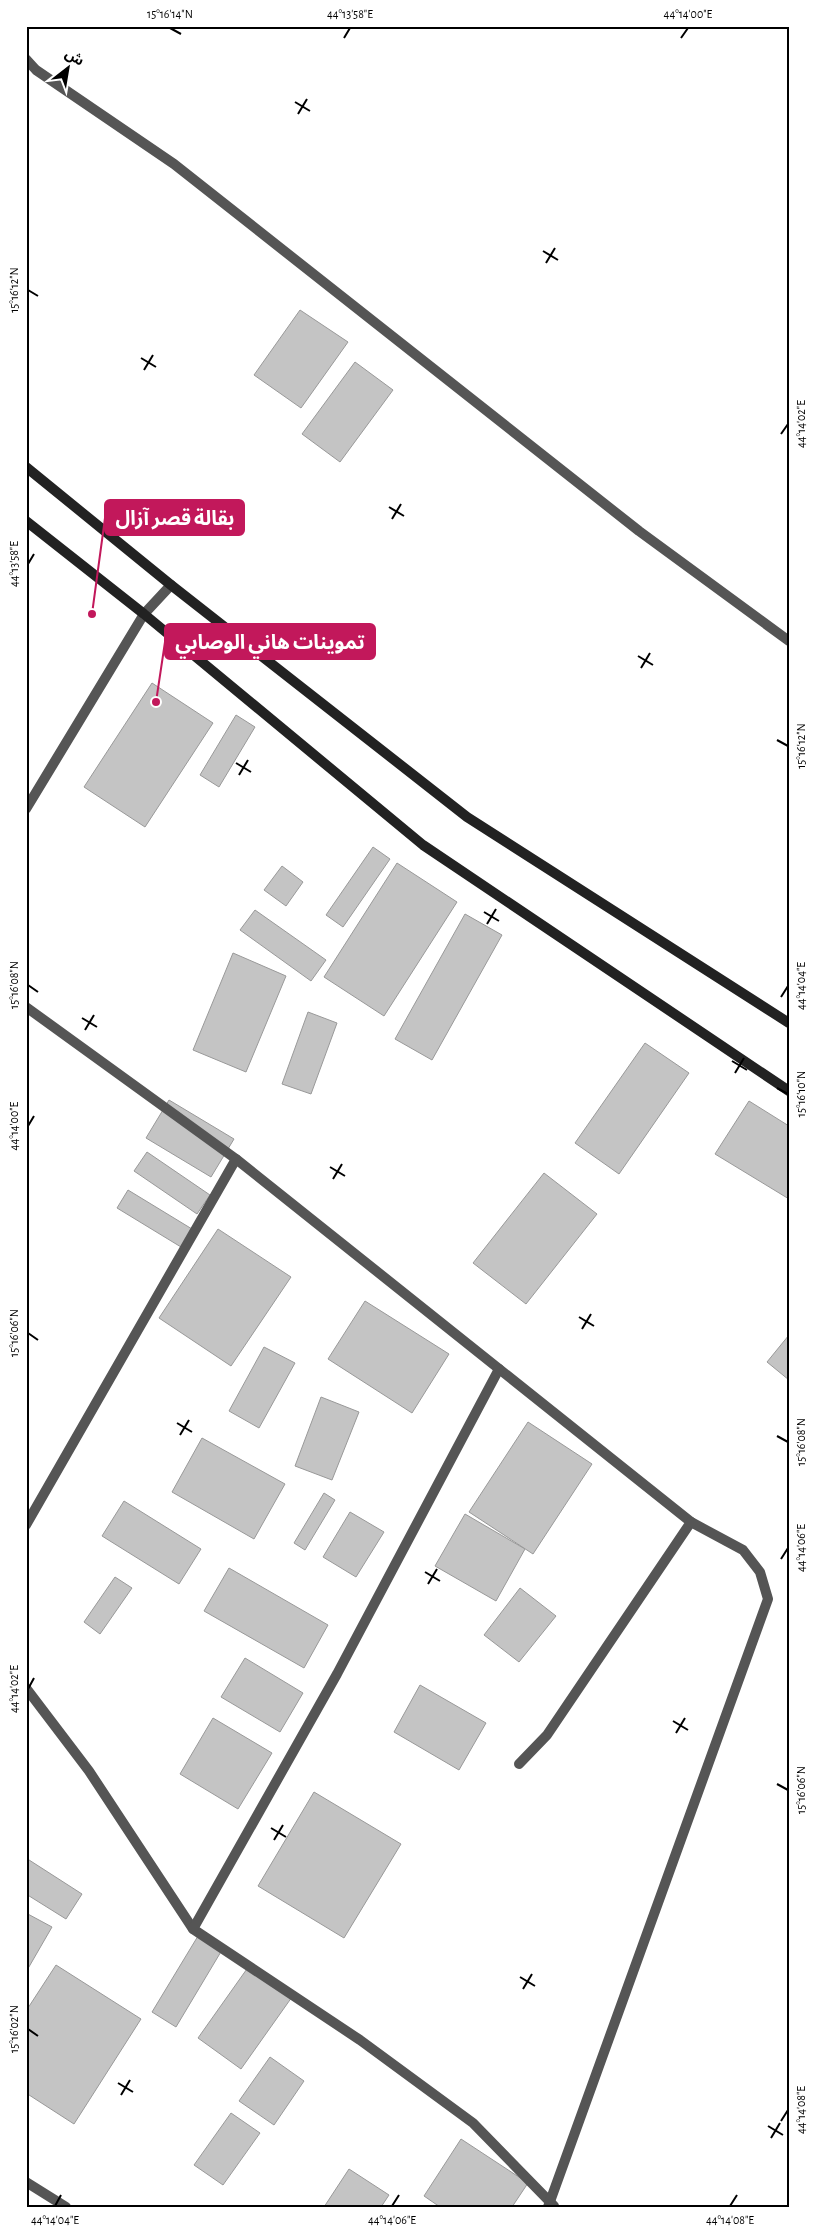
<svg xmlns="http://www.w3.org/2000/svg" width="815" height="2233" font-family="'Alegreya Sans','Noto Sans Arabic',sans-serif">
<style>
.building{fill:#c4c4c4;stroke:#999}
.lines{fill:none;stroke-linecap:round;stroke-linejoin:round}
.street{stroke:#555;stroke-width:10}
.secondary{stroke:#222;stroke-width:10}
.ticks{fill:none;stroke:#000;stroke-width:2}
.leader{fill:none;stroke:#c2185b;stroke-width:2}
.callout-dot{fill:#c2185b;stroke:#fff;stroke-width:2}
.callout{fill:#c2185b;stroke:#c2185b;stroke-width:2}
.callout-label{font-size:20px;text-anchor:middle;font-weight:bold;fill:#fff}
.neatline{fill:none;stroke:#000;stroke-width:2}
.ticks-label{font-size:12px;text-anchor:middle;fill:#000}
</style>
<rect width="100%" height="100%" fill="#fff"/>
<!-- building -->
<g class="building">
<path d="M300,310L348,342L301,408L254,375Z"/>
<path d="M355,362L393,390L340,462L302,434Z"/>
<path d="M152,683L213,723L145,827L84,787Z"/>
<path d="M236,715L255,727L219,787L200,775Z"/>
<path d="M373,847L390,859L343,927L326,915Z"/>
<path d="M397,863L457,902L384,1016L324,977Z"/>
<path d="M282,866L303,882L286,906L264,890Z"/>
<path d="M255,910L326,960L311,981L240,930Z"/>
<path d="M465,914L502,935L432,1060L395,1039Z"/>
<path d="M233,953L286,976L246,1072L193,1050Z"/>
<path d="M308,1012L337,1023L311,1094L282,1084Z"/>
<path d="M645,1043L689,1073L619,1174L575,1143Z"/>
<path d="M169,1100L234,1139L211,1177L146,1138Z"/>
<path d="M749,1101L789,1126V1199L715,1154Z"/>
<path d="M147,1152L210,1195L197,1214L134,1171Z"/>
<path d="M544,1173L597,1214L526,1304L473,1263Z"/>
<path d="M128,1190L192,1229L181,1247L117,1208Z"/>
<path d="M218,1229L291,1277L231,1366L159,1318Z"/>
<path d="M365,1301L449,1354L412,1413L328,1359Z"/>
<path d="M789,1335V1380L767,1362Z"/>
<path d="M264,1347L295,1363L259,1428L229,1411Z"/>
<path d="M321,1397L359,1412L332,1480L295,1466Z"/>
<path d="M528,1422L592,1464L533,1554L469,1512Z"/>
<path d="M202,1438L285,1484L254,1539L172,1492Z"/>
<path d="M324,1493L335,1500L305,1550L294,1543Z"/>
<path d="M124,1501L201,1549L179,1584L102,1536Z"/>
<path d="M350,1512L384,1532L356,1577L323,1557Z"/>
<path d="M465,1514L525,1549L496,1601L435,1566Z"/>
<path d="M229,1568L328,1625L304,1668L204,1611Z"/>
<path d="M115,1577L132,1588L100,1634L84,1622Z"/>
<path d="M520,1588L556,1616L519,1662L484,1635Z"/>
<path d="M245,1658L303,1693L280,1732L221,1697Z"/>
<path d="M420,1685L486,1723L459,1770L394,1732Z"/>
<path d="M213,1718L272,1753L238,1809L180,1774Z"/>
<path d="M314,1792L401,1844L344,1938L258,1886Z"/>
<path d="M26,1858L82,1894L66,1919L26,1894Z"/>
<path d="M26,1913L52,1927L26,1972Z"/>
<path d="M198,1936L222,1950L176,2027L152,2012Z"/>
<path d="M56,1965L141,2019L74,2124L26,2093V2011Z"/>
<path d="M249,1966L292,1997L241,2069L198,2038Z"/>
<path d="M270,2057L304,2081L274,2125L239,2101Z"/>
<path d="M231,2113L260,2133L223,2185L194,2165Z"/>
<path d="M461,2139L528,2183L512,2207H440L424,2196Z"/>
<path d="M349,2169L389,2195L381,2207H324Z"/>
</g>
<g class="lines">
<!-- street -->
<g class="street">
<path d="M26,59L36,70L174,164L639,531L789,641"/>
<path d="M26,809L144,614L171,585"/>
<path d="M26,1007L236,1159L691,1522L547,1735L519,1764"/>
<path d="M26,1525L236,1159"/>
<path d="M26,1688L89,1771L193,1929L360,2040L473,2123L554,2206"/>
<path d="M193,1929L337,1674L499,1369"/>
<path d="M26,2182L66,2207"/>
<path d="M548,2207L768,1599L760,1572L743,1550L691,1522"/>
</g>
<!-- secondary -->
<g class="secondary">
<path d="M26,467L171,585L467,817L789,1023"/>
<path d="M26,521L144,614L423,845L789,1091"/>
</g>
</g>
<!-- ticks -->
<path class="ticks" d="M170,28L181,34M344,38L350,28M681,38L688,28M295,102L310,111M298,114L307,99M543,251L558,260M546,263L555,248M28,290L38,296M141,358L156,367M144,370L153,355M781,434L788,424M389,507L404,516M392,519L401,504M28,564L34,554M638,656L653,665M641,668L650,653M777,740L788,746M236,763L251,772M239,775L248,760M484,912L499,921M487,924L496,909M28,985L38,992M781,997L788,986M82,1018L97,1027M85,1030L94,1015M732,1061L747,1070M735,1073L744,1058M777,1088L788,1094M28,1126L34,1116M330,1167L345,1176M333,1179L342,1164M579,1317L594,1326M582,1329L591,1314M28,1333L38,1340M177,1423L192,1432M180,1435L189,1420M777,1436L788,1442M781,1559L788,1548M425,1572L440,1581M428,1584L437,1569M28,1689L34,1678M673,1721L688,1730M676,1733L685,1718M777,1784L788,1790M271,1828L286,1837M274,1840L283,1825M520,1977L535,1986M523,1989L532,1974M28,2029L38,2036M118,2083L133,2092M121,2095L130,2080M781,2121L788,2110M768,2126L783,2135M771,2138L780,2123M55,2206L61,2195M392,2206L399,2195M730,2206L737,2195"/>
<!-- callouts -->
<path class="leader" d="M92 614L105 518M156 702L165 642"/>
<g class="callout-dot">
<circle cx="92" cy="614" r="5"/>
<circle cx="156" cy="702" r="5"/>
</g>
<g class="callout">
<rect x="105" y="500" width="139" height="35" rx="5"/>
<rect x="165" y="624" width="210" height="35" rx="5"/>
</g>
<g class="callout-label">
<text x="175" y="525">بقالة قصر آزال</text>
<text x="270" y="649">تموينات هاني الوصابي</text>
</g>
<!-- border -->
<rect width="815" height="2233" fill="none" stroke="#ffffff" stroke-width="55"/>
<!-- north arrow -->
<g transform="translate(68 68) rotate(31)" stroke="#ffffff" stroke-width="4" paint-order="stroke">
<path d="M0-4L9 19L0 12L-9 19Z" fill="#000000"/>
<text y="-8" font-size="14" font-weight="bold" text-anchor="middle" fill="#000000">ش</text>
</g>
<rect x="28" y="28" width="760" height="2178" class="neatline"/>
<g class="ticks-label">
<text x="170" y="18">15°16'14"N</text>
<text x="350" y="18">44°13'58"E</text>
<text x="688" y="18">44°14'00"E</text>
<text transform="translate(14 290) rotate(-90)" y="4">15°16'12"N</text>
<text transform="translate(801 424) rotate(-90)" y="4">44°14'02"E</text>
<text transform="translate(14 564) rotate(-90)" y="4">44°13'58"E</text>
<text transform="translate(801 746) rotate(-90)" y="4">15°16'12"N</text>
<text transform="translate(14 985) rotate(-90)" y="4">15°16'08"N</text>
<text transform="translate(801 986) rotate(-90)" y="4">44°14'04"E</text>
<text transform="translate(801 1094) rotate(-90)" y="4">15°16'10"N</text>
<text transform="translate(14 1126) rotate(-90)" y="4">44°14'00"E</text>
<text transform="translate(14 1333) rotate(-90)" y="4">15°16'06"N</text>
<text transform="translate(801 1442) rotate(-90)" y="4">15°16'08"N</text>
<text transform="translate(801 1548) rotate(-90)" y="4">44°14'06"E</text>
<text transform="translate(14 1689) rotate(-90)" y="4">44°14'02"E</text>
<text transform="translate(801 1790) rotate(-90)" y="4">15°16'06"N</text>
<text transform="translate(14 2029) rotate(-90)" y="4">15°16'02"N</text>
<text transform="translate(801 2110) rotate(-90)" y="4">44°14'08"E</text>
<text x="55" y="2224">44°14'04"E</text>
<text x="392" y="2224">44°14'06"E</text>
<text x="730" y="2224">44°14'08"E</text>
</g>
</svg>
